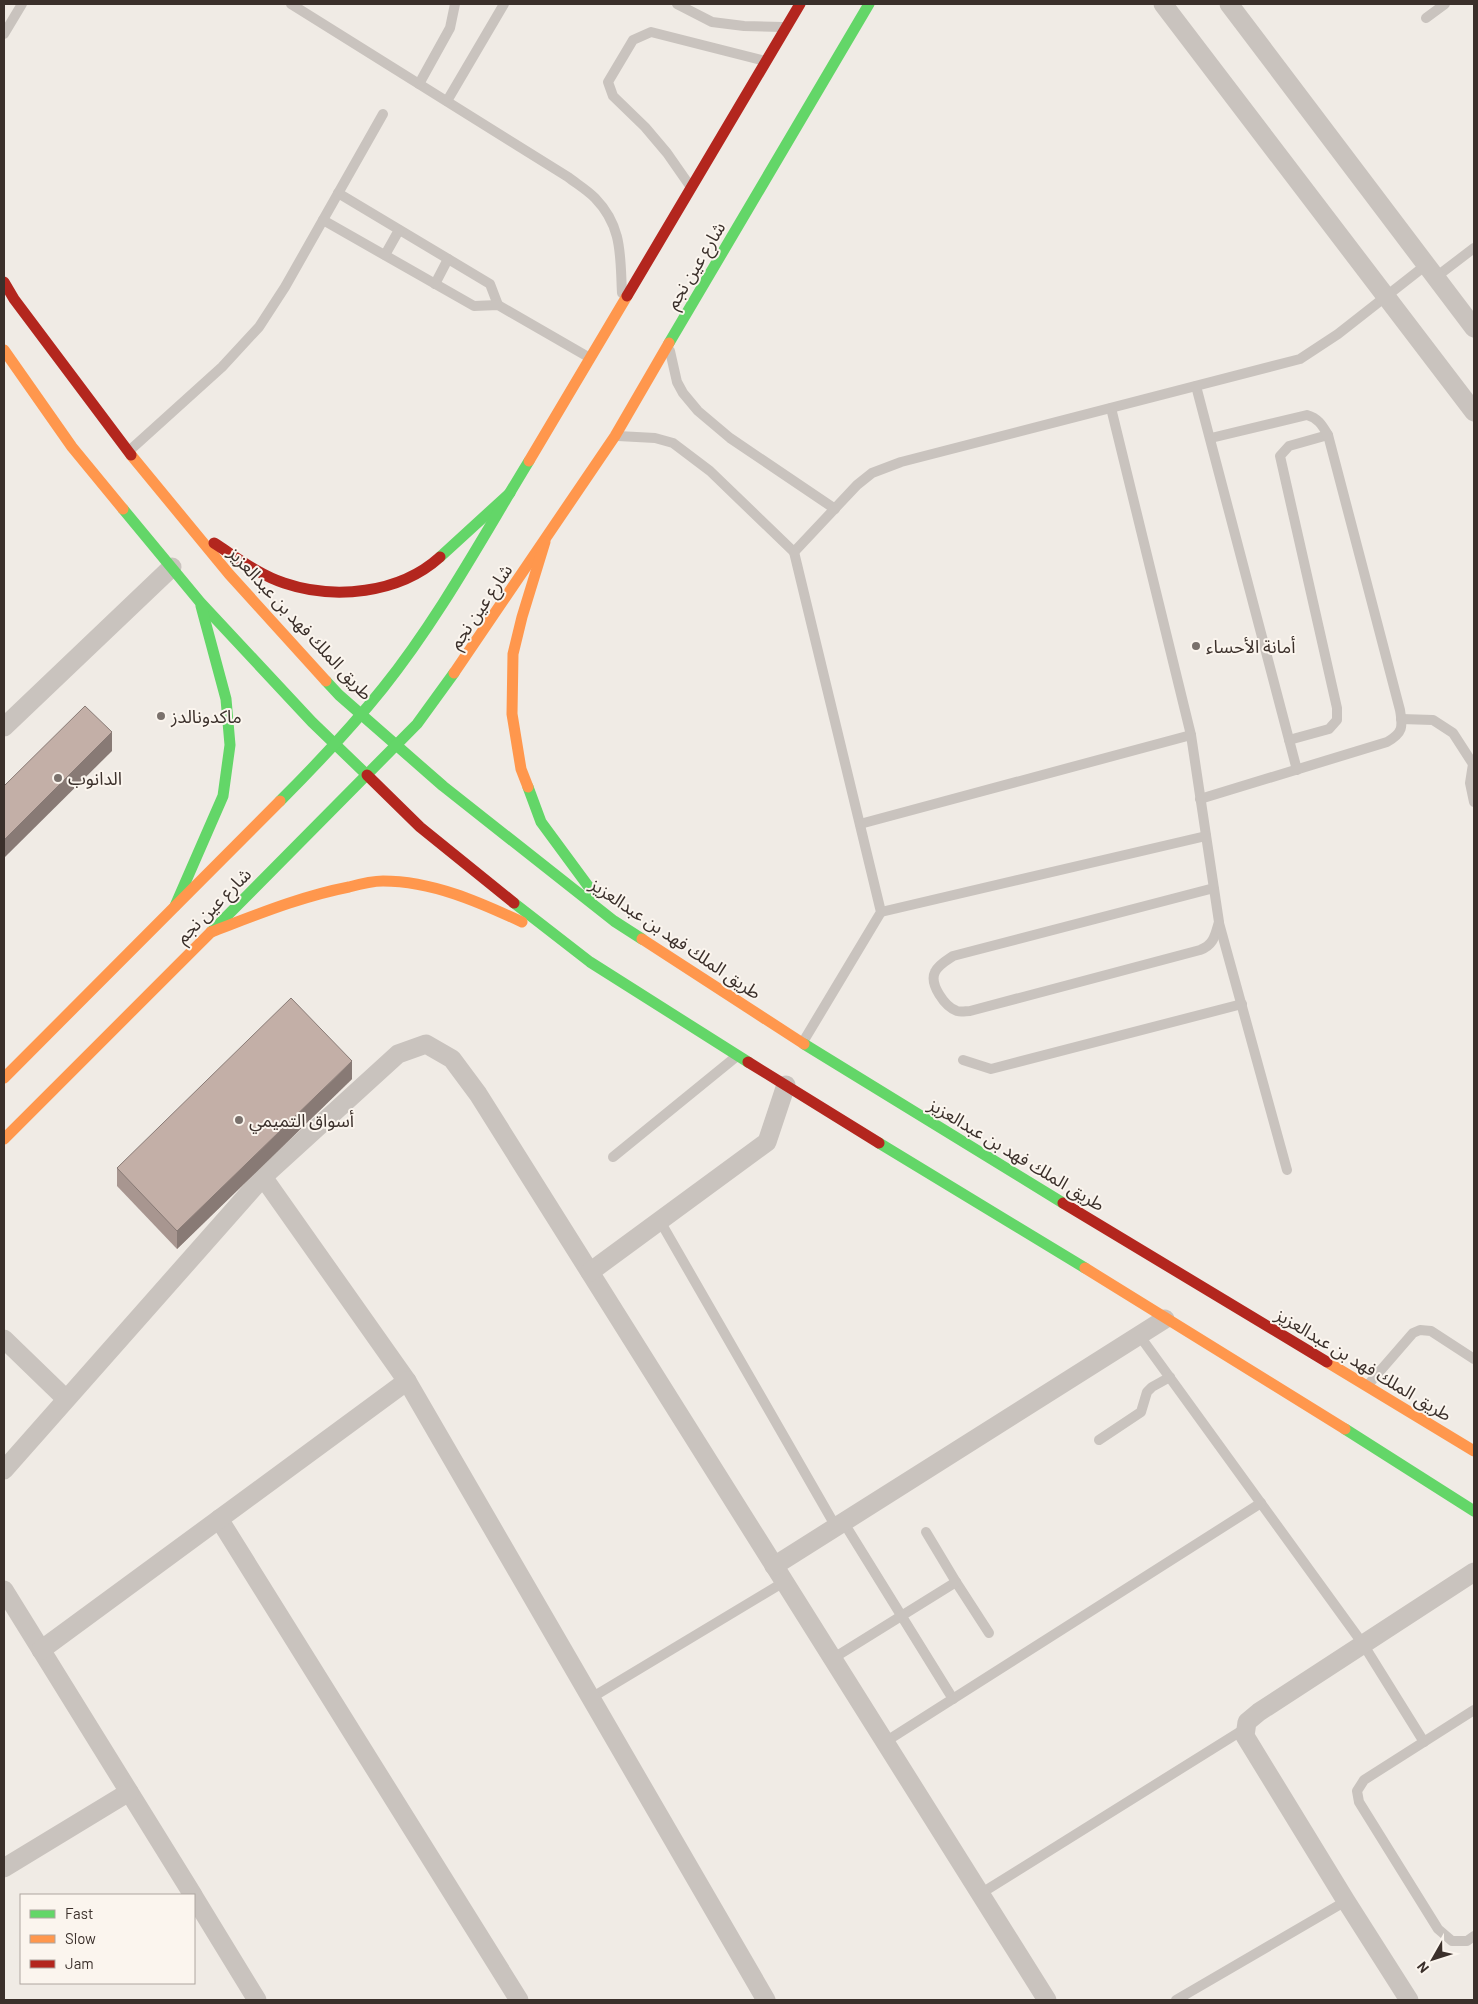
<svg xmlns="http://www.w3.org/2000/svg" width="1478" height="2004" font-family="Barlow,'Noto Sans Arabic',sans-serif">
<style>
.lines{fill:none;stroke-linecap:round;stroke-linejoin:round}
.lane{stroke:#c9c3be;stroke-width:10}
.street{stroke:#c9c3be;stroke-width:19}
.fast{stroke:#63d668;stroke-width:11}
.slow{stroke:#ff974d;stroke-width:11}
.jam{stroke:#b3261e;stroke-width:11}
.wall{fill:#a89690}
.shaded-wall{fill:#887a75}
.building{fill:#c3afa7;stroke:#887a75}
.poi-dot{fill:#7a716c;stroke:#fbf5ee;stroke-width:2}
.labels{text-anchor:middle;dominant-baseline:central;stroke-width:4;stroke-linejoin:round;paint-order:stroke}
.street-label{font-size:18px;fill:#3b302b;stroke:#fbf5ee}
.poi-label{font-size:18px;fill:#3b302b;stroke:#fbf5ee;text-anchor:start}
</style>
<rect width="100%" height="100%" fill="#f0ebe5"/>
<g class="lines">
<!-- lane -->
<g class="lane">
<path d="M291,4L568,177C577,184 587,190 595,198C623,227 620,256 622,293"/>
<path d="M677,4L712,22L744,26L783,27"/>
<path d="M1426,18L1445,4"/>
<path d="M4,34L22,4"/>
<path d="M419,84L450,28L455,4"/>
<path d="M447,101L504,4"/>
<path d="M690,186L667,153L645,127L613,96L608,82L633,40L651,32L765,61"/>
<path d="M338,193L490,284L498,305"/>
<path d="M323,220L474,306L498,305L590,358"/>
<path d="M385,255L399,230"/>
<path d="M1436,277L1474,248"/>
<path d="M435,284L448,259"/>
<path d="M670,351L677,382L683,393L698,411L730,438L835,509"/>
<path d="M1196,386L1297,770"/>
<path d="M1111,408L1191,735L1219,922C1215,935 1214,945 1200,950L970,1011C966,1011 961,1012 957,1011C945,1007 929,984 935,972C938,965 947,960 953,956L1214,888"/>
<path d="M618,436L655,438L673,443L710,471L794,552L881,912L803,1042"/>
<path d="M129,451L222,367L259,327L285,287L383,114"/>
<path d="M794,552L857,485L872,473L901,462L1300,359L1338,334L1426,265"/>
<path d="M1401,719L1433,720L1453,733L1473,764L1470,783L1474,802"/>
<path d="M1289,740L1329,729L1337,720V708L1280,456L1289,446L1328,435"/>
<path d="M1200,799L1387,742C1403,733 1403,727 1400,710L1328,435C1322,425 1318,418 1307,415L1211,438"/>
<path d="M860,824L1191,735"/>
<path d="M881,912L1206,836"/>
<path d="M1219,923L1287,1170"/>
<path d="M963,1060L991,1069L1242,1004"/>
<path d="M613,1157L737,1056"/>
<path d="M660,1221L836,1527"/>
<path d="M1139,1335L1363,1644L1424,1742"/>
<path d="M1367,1386L1413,1333L1420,1330L1431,1331L1474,1359"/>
<path d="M1099,1440L1141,1412L1147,1392L1152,1387L1170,1377"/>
<path d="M844,1523L953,1699"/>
<path d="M926,1532L956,1582L989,1633"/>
<path d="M832,1659L956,1582"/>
<path d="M591,1698L784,1582"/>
<path d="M1474,1710L1364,1780L1357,1791L1359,1802L1438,1929L1452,1941H1467L1474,1936"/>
<path d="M885,1742L1261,1503"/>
<path d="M980,1894L1246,1728"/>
<path d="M1176,2000L1346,1901"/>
</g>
<!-- street -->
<g class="street">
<path d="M1163,4L1474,412"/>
<path d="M1229,4L1474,328"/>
<path d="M4,727L172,567"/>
<path d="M263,1177L398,1054L426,1044L452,1059L478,1094L1047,2000"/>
<path d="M590,1272L767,1142L786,1085"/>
<path d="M4,1339L66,1399"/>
<path d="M4,1470L263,1177L407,1381L766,2000"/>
<path d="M219,1519L519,2000"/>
<path d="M774,1566L1165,1319"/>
<path d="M4,1590L193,1895"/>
<path d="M41,1650L407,1381"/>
<path d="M4,1868L129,1792"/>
<path d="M194,1897L257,2000"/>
<path d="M1409,2000L1346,1901L1245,1736L1247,1722L1259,1712L1474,1572"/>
</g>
<!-- fast -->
<g class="fast">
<path d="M669,343L869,4"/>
<path d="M123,509L200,602L312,722L367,775"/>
<path d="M440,557L510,493"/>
<path d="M326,681L339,695L443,786L614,921L642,939"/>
<path d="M528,787L541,822L594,894"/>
<path d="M280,801C316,765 351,728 383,688C439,618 482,538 529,461"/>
<path d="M514,903L590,962L748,1062"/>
<path d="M175,906L223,796L230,745L226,699L201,606"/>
<path d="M211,932L417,724L454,673"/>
<path d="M804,1044L1063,1203"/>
<path d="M879,1143L1085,1268"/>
<path d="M1345,1429L1474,1511"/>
</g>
<!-- slow -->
<g class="slow">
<path d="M4,350L72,447L123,509"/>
<path d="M131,455L229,574L326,681"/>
<path d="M529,461L627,296"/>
<path d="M454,673L615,436L669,343"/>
<path d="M528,787L521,769L512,714L513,654L522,617L545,542"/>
<path d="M211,932C256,915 302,896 349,887C360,884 372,881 383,881C432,881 479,902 522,922"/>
<path d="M642,939L804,1044"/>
<path d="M4,1078L280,801"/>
<path d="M4,1139L211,932"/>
<path d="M1085,1268L1345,1429"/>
<path d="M1327,1362L1474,1451"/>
</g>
<!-- jam -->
<g class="jam">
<path d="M4,282L14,299L131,455"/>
<path d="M627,296L800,4"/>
<path d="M214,543C236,557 259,575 284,583C334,600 399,594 440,557"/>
<path d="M367,775L420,827L514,903"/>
<path d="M748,1062L879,1143"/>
<path d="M1063,1203L1327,1362"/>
</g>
</g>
<!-- wall -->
<path class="wall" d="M352,1079L177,1249L117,1186V1168Z"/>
<!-- shaded-wall -->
<g class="shaded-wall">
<path d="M112,732V751L4,858V840Z"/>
<path d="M352,1061V1079L177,1249V1231Z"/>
</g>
<!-- building -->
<g class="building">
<path d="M85,706L112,732L4,840V786Z"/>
<path d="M291,998L352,1061L177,1231L117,1168Z"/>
</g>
<!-- markers -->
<g class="poi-dot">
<circle cx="1196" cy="646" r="5"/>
<circle cx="161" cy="716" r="5"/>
<circle cx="58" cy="778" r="5"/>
<circle cx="239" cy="1120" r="5"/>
</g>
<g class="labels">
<!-- street labels -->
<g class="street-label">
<text transform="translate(695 265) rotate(-59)">شارع عين نجم</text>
<text transform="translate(480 606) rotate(-56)">شارع عين نجم</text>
<text transform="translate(301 623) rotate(47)">طريق الملك فهد بن عبدالعزيز</text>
<text transform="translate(213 905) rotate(-45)">شارع عين نجم</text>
<text transform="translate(676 938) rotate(34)">طريق الملك فهد بن عبدالعزيز</text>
<text transform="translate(1017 1154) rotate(31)">طريق الملك فهد بن عبدالعزيز</text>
<text transform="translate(1364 1364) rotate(31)">طريق الملك فهد بن عبدالعزيز</text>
</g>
<!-- poi labels -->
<g class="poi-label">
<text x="1206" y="646">أمانة الأحساء</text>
<text x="171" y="716">ماكدونالدز</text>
<text x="68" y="778">الدانوب</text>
<text x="249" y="1120">أسواق التميمي</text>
</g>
</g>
<!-- border -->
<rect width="1478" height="2004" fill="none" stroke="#3b302b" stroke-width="10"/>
<!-- legend -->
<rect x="20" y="1894" width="175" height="90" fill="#fbf5ee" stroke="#aea6a0"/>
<rect x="30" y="1910" width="25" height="8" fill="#63d668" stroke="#aea6a0"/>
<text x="65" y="1919" font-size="15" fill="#3b302b">Fast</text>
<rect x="30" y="1935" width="25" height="8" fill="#ff974d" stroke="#aea6a0"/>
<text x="65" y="1944" font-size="15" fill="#3b302b">Slow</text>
<rect x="30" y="1960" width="25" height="8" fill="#b3261e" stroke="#aea6a0"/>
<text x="65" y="1969" font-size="15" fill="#3b302b">Jam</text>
<!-- north arrow -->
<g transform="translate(1433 1959) rotate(231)" stroke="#fbf5ee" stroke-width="4" paint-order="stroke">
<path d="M0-4L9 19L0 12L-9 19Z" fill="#3b302b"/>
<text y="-8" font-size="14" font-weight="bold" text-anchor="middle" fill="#3b302b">N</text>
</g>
</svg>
